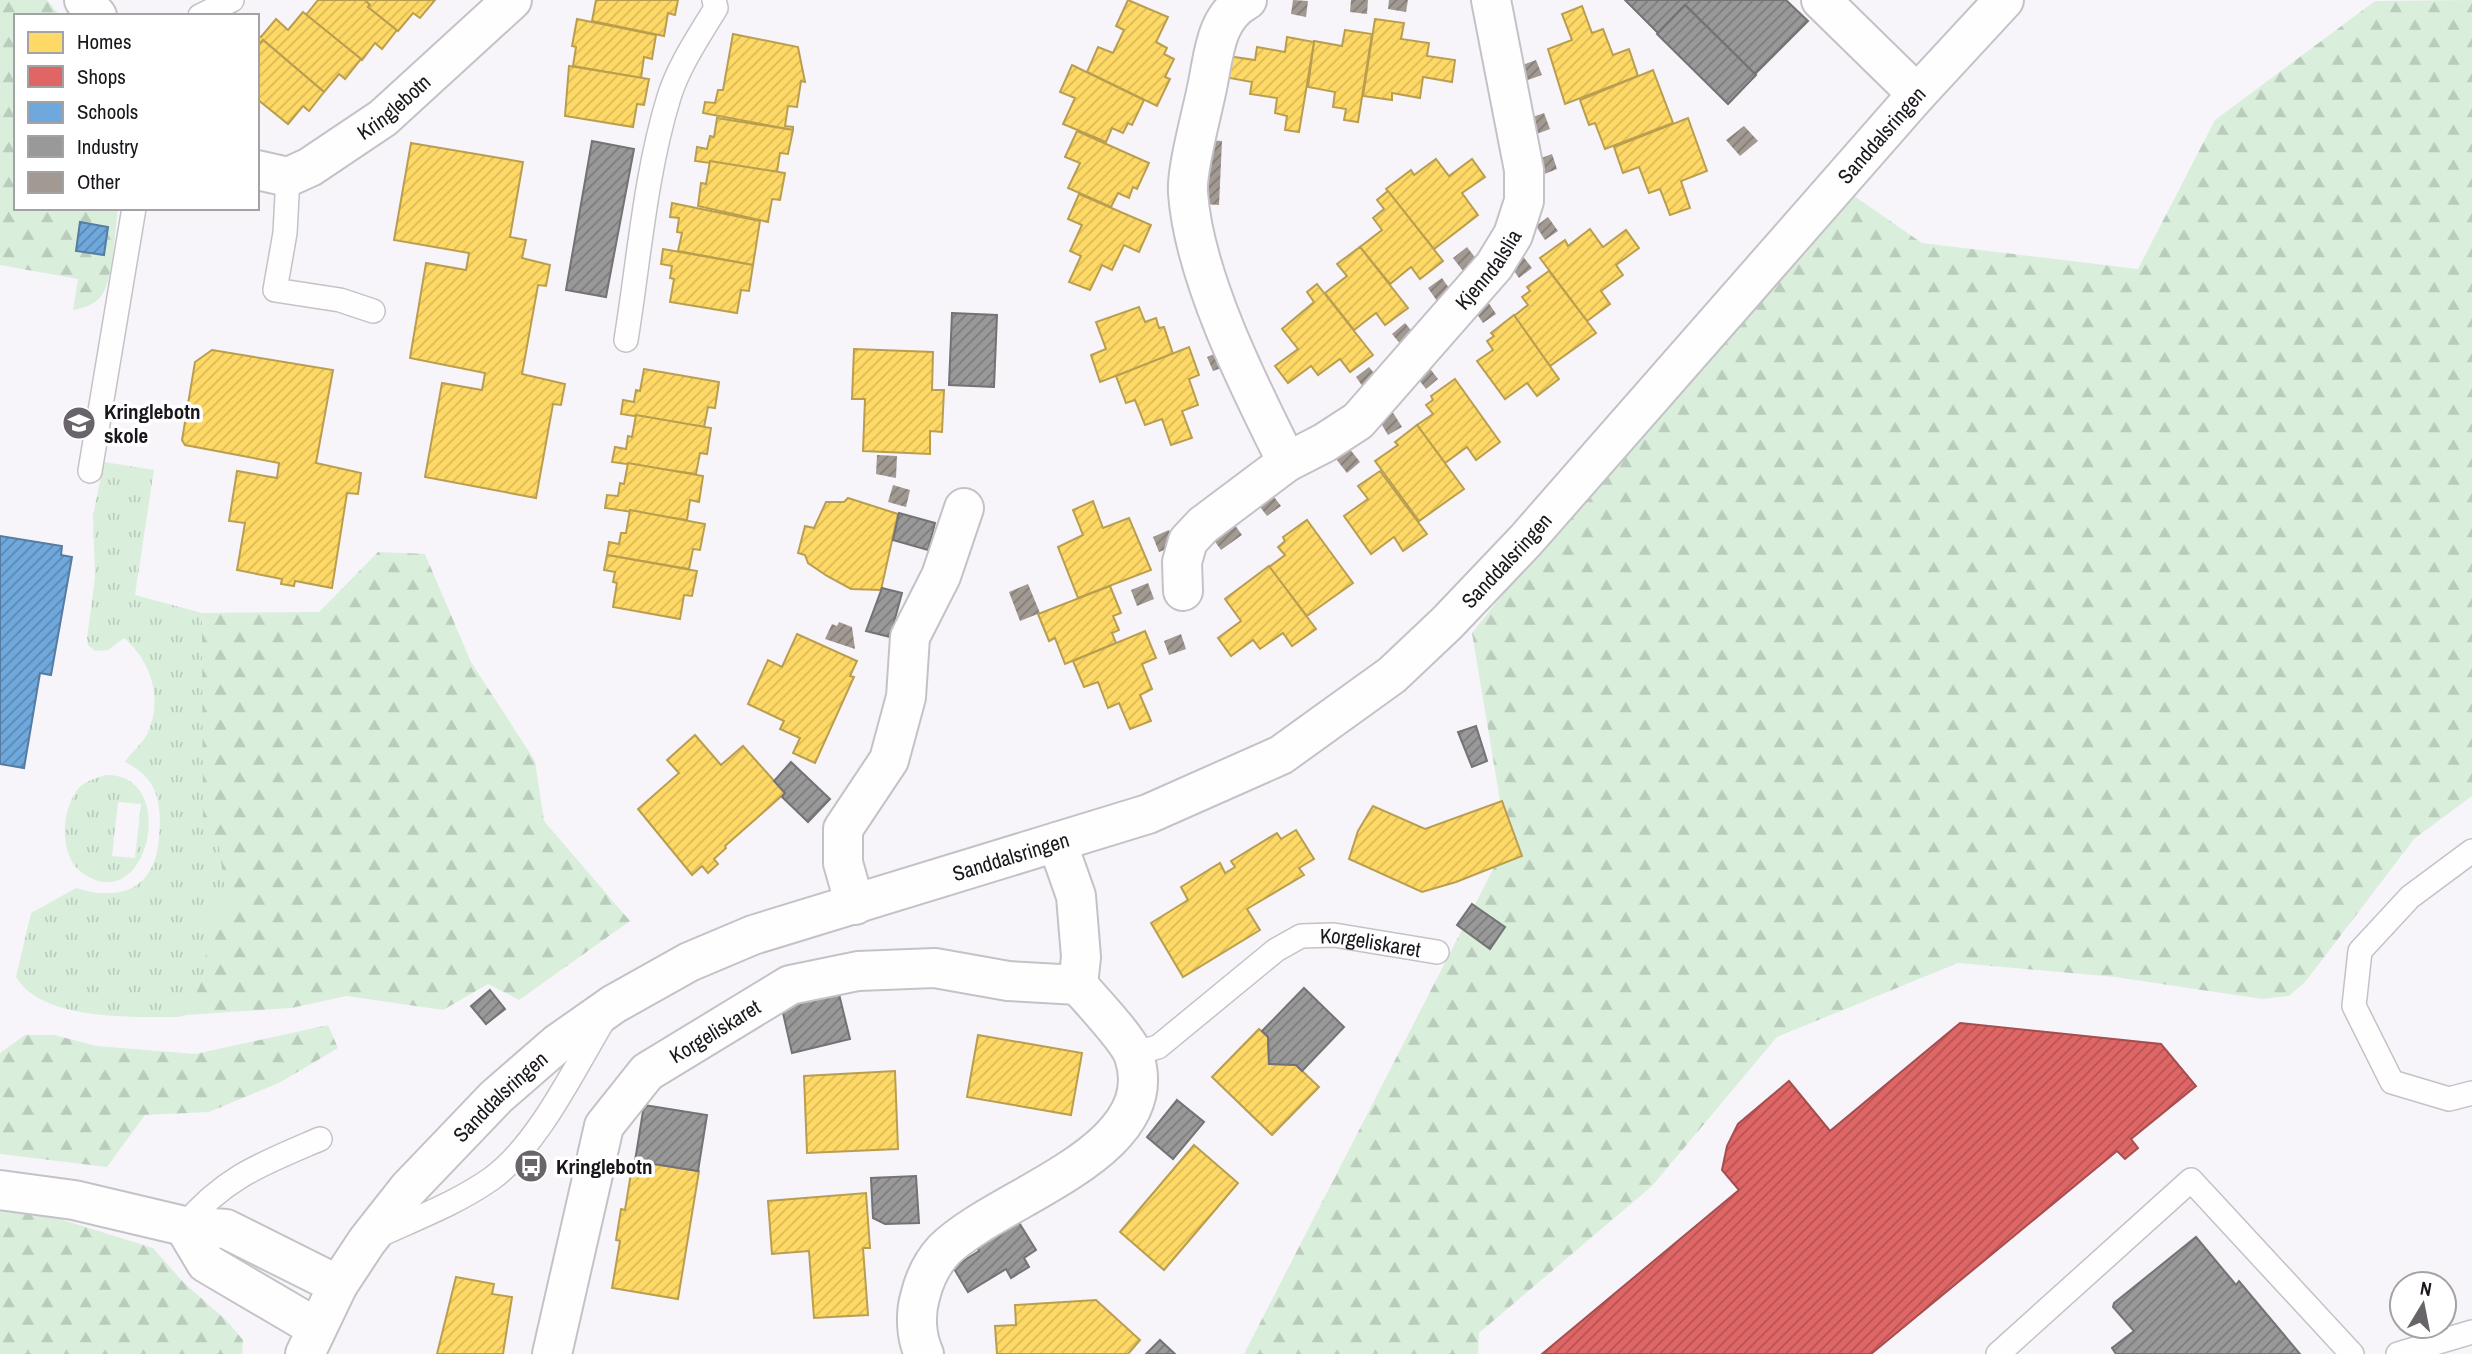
<svg xmlns="http://www.w3.org/2000/svg" width="2472" height="1354" font-family="'Archivo Narrow',sans-serif">
<style>
.grass{fill:url(#grass-tufts);fill-rule:evenodd}
.forest{fill:url(#forest-firs)}
.homes{fill:url(#homes-hatch);stroke:#ba9e50;stroke-width:2}
.shops{fill:url(#shops-hatch);stroke:#a54e50;stroke-width:2}
.schools{fill:url(#schools-hatch);stroke:#567ca2;stroke-width:2}
.industry{fill:url(#industry-hatch);stroke:#737274;stroke-width:2}
.building{fill:url(#building-hatch)}
.lines{fill:none;stroke-linecap:round;stroke-linejoin:round}
.service-casing{stroke:#c5c2c7;stroke-width:26}
.minor-casing{stroke:#c5c2c7;stroke-width:42}
.secondary-casing{stroke:#c5c2c7;stroke-width:42}
.service{stroke:#fefefe;stroke-width:23}
.minor{stroke:#fefefe;stroke-width:38}
.secondary{stroke:#fefefe;stroke-width:38}
.labels{text-anchor:middle;dominant-baseline:central;stroke-width:7;stroke-linejoin:round;paint-order:stroke}
.street-label{font-size:21px;fill:#1a161c;stroke:#fff}
.poi-label{font-size:21px;font-weight:bold;fill:#1a161c;stroke:#fff;text-anchor:start}
</style>
<defs>
<pattern id="grass-tufts" width="24" height="20" patternUnits="userSpaceOnUse" patternTransform="scale(1.75)"><rect width="24" height="20" fill="#d9efdc"/><path d="M3 7l-1-3M5 7V3M7 7l1-3M15 17l-1-3M17 17v-4M19 17l1-3" fill="none" stroke="#baccbc"/></pattern>
<pattern id="forest-firs" width="22" height="20" patternUnits="userSpaceOnUse" patternTransform="scale(1.75)"><rect width="22" height="20" fill="#d9efdc"/><path d="M5 1l3.5 6h-7zM16 11l3.5 6h-7z" fill="#baccbc"/></pattern>
<pattern id="homes-hatch" width="6" height="6" patternUnits="userSpaceOnUse" patternTransform="scale(1.75)"><rect width="6" height="6" fill="#ffd966"/><path d="M-1 1l2-2M0 6l6-6M5 7l2-2" fill="none" stroke="#daba58"/></pattern>
<pattern id="shops-hatch" width="6" height="6" patternUnits="userSpaceOnUse" patternTransform="scale(1.75)"><rect width="6" height="6" fill="#e06666"/><path d="M-1 1l2-2M0 6l6-6M5 7l2-2" fill="none" stroke="#b55353"/></pattern>
<pattern id="schools-hatch" width="6" height="6" patternUnits="userSpaceOnUse" patternTransform="scale(1.75)"><rect width="6" height="6" fill="#6fa8dc"/><path d="M-1 1l2-2M0 6l6-6M5 7l2-2" fill="none" stroke="#5a88b2"/></pattern>
<pattern id="industry-hatch" width="6" height="6" patternUnits="userSpaceOnUse" patternTransform="scale(1.75)"><rect width="6" height="6" fill="#999"/><path d="M-1 1l2-2M0 6l6-6M5 7l2-2" fill="none" stroke="#7c7c7c"/></pattern>
<pattern id="building-hatch" width="6" height="6" patternUnits="userSpaceOnUse" patternTransform="scale(1.75)"><rect width="6" height="6" fill="#a19992"/><path d="M-1 1l2-2M0 6l6-6M5 7l2-2" fill="none" stroke="#827c76"/></pattern>
</defs>
<rect width="100%" height="100%" fill="#f8f5fa"/>
<!-- grass -->
<g class="grass">
<path d="M104,462L154,470L135,595L202,613L203,668L227,905L208,952L205,974L186,1015L178,1017C133,1017 42,1021 16,977L31,913L76,888C121,902 155,889 159,838C162,803 158,778 125,762C131,752 143,744 148,732C163,699 151,661 124,638L108,650L95,651L88,645L87,638L95,578L93,515Z"/>
<path d="M106,775C181,773 148,922 81,872C59,855 61,810 78,789C85,781 96,778 106,775ZM118,802L141,804L135,858L112,856Z"/>
</g>
<!-- forest -->
<g class="forest">
<path d="M0,0H47L60,16H16V208H118C115,230 113,279 102,295C95,305 84,308 73,310L78,279L0,265Z"/>
<path d="M2472,0V796L2414,839L2306,981L2289,996L2262,999L2115,977L1958,963L1777,1037L1652,1186L1479,1333L1478,1354H1244L1507,842L1472,633L1831,180L1922,243L2138,269L2215,120L2375,1Z"/>
<path d="M378,552L425,554L471,662L535,761L544,821L630,921L519,1000L488,984L443,1010L347,996L291,1008L186,1015L205,974L207,922L227,904L219,847L203,831L202,613L319,612Z"/>
<path d="M328,1025L338,1048L279,1083L209,1112L145,1115L107,1167L0,1154V1053L25,1035H54L97,1046L195,1054Z"/>
<path d="M0,1211L47,1215L153,1248L184,1283L227,1321L243,1340L242,1354H0Z"/>
</g>
<!-- homes -->
<g class="homes">
<path d="M318,0H365L370,5L368,7L397,30L382,49L375,43L362,60L306,15Z"/>
<path d="M365,0H435L420,18L413,13L398,31L368,7L370,5Z"/>
<path d="M596,0H678L675,15L668,13L664,36L592,21Z"/>
<path d="M1128,0L1168,17L1156,42L1167,48L1164,54L1174,59L1165,77L1170,79L1157,106L1087,72L1098,47L1113,53L1124,30L1116,26Z"/>
<path d="M1582,6L1592,33L1603,29L1613,55L1629,49L1638,76L1565,104L1548,49L1572,40L1562,14Z"/>
<path d="M303,12L361,59L345,79L339,74L324,92L263,40L257,47V35L261,37L276,19L288,30Z"/>
<path d="M577,19L656,35L652,59L644,57L641,78L573,66L576,47L572,46Z"/>
<path d="M1375,19L1404,23L1401,39L1429,43L1427,56L1455,60L1452,82L1423,77L1420,98L1392,93V100L1363,96Z"/>
<path d="M1345,30L1372,34L1358,122L1344,120L1346,109L1333,107L1335,92L1308,87L1314,41L1342,46Z"/>
<path d="M733,34L798,47L805,82L801,81L797,107L788,106L785,126L793,127V130L703,113L705,102L715,103L718,90H723Z"/>
<path d="M1287,37L1314,42L1299,132L1285,130L1287,116L1275,113L1277,98L1250,94L1252,82L1224,77L1227,56L1255,60L1257,47L1285,52Z"/>
<path d="M263,40L324,92L309,111L303,106L288,124L257,99V47Z"/>
<path d="M1072,65L1144,100L1132,125L1128,123L1123,133L1112,128L1106,142L1063,124L1075,98L1060,92Z"/>
<path d="M569,66L649,79L644,105L637,104L633,127L565,116Z"/>
<path d="M1653,70L1673,123L1605,149L1595,123L1589,125L1580,100Z"/>
<path d="M717,118L793,130L788,154L780,153L777,172L695,161L697,147L707,149L710,136L714,137Z"/>
<path d="M1688,118L1707,171L1681,181L1690,208L1670,215L1660,189L1649,193L1639,167L1623,173L1614,147Z"/>
<path d="M1077,131L1149,163L1137,189L1133,187L1129,198L1118,193L1111,207L1068,188L1080,163L1065,157Z"/>
<path d="M411,143L523,162L510,237L526,240L522,258L550,265L546,286L538,285L522,374L565,384L561,405L553,404L536,498L425,477L442,383L482,390L485,373L410,358L426,263L466,270L469,253L394,240Z"/>
<path d="M1436,159L1449,176L1472,159L1485,177L1462,193L1478,215L1434,249L1386,189L1411,170L1414,175Z"/>
<path d="M710,161L785,173L780,200L772,199L768,222L698,206L701,183L706,184Z"/>
<path d="M1388,191L1443,261L1420,279L1411,267L1390,284L1360,247L1382,230L1373,218L1384,209L1377,200Z"/>
<path d="M1079,194L1151,225L1139,252L1124,245L1112,270L1102,265L1090,290L1069,282L1081,256L1070,251L1082,225L1068,219Z"/>
<path d="M672,203L760,221L753,265L678,251L682,233L677,232L679,218L670,217Z"/>
<path d="M1590,229L1603,247L1626,230L1639,248L1616,265L1623,275L1601,291L1610,304L1587,321L1540,258L1565,240L1568,246Z"/>
<path d="M1360,247L1408,308L1385,325L1376,313L1354,330L1325,293L1347,276L1337,264Z"/>
<path d="M663,249L753,265L749,291L741,290L737,313L670,302L674,279L670,278L672,266L661,264Z"/>
<path d="M1549,271L1596,333L1550,366L1514,316L1528,305L1522,297L1530,291L1527,287Z"/>
<path d="M1317,284L1373,355L1350,372L1340,359L1318,375L1311,366L1288,383L1275,366L1298,349L1282,329L1314,302L1307,292Z"/>
<path d="M1139,307L1145,322L1156,318L1159,328L1164,327L1173,354L1100,382L1091,355L1106,349L1096,322Z"/>
<path d="M1514,315L1559,379L1537,396L1527,383L1505,399L1477,361L1493,350L1487,341L1494,336L1491,333Z"/>
<path d="M1189,347L1199,375L1189,379L1198,405L1182,411L1192,438L1171,445L1162,419L1145,425L1135,400L1126,403L1116,376Z"/>
<path d="M854,349L933,352L932,390H944L942,432L930,431V454L863,451L865,399H852Z"/>
<path d="M212,350L333,370L316,463L361,473L358,494L347,493L332,588L295,581L294,586L281,584L282,579L237,570L245,523L229,521L237,471L277,478L279,463L185,445L182,440L195,362Z"/>
<path d="M644,369L719,382L715,408L708,407L704,427L621,414L623,400L634,402L636,390L640,391Z"/>
<path d="M1455,379L1500,442L1476,460L1467,447L1445,463L1417,425L1433,414L1426,405L1433,400L1431,396Z"/>
<path d="M636,415L711,428L707,454L700,453L696,474L612,462L615,447L626,449L628,436L632,437Z"/>
<path d="M1417,425L1464,489L1419,521L1375,461L1398,445L1395,442Z"/>
<path d="M628,463L703,476L699,502L690,500L687,520L605,508L607,495L618,496L620,483L624,484Z"/>
<path d="M1380,471L1427,534L1403,551L1394,537L1371,554L1344,516L1368,499L1358,486Z"/>
<path d="M848,498L898,514L881,590L851,589L827,576L808,563L805,555L798,553L805,526L814,528L826,502H844Z"/>
<path d="M1093,501L1103,528L1129,518L1151,570L1078,598L1058,547L1083,535L1073,510Z"/>
<path d="M630,510L705,524L700,550L693,549L689,569L607,555L609,542L619,544L621,533H626Z"/>
<path d="M1307,520L1353,583L1307,616L1269,567L1285,555L1278,547L1285,541L1283,537Z"/>
<path d="M607,555L697,571L692,596L684,595L680,619L613,607L617,583L613,582L615,572L604,570Z"/>
<path d="M1269,566L1316,629L1292,646L1283,633L1260,649L1253,640L1231,656L1218,638L1241,621L1225,599Z"/>
<path d="M1110,586L1121,613L1113,616L1119,630L1112,633L1116,643L1065,664L1055,638L1049,641L1038,614Z"/>
<path d="M1145,631L1156,658L1142,664L1152,689L1140,695L1151,721L1130,729L1119,703L1108,708L1098,682L1084,687L1073,661Z"/>
<path d="M797,634L857,661L850,676L854,677L815,763L793,753L800,738L780,729L784,721L748,704L768,660L782,667Z"/>
<path d="M695,735L721,765L743,746L785,793L725,846L726,848L714,859L718,864L708,873L702,866L692,875L638,809L679,773L667,760Z"/>
<path d="M1502,801L1522,856L1456,882L1422,892L1349,859L1358,831L1373,806L1425,829Z"/>
<path d="M1296,830L1314,859L1299,868L1304,875L1247,909L1260,930L1183,977L1151,923L1188,900L1181,887L1220,863L1225,873L1235,867L1231,861L1277,833L1281,839Z"/>
<path d="M1259,1029L1268,1037L1269,1064L1296,1065L1319,1087L1272,1135L1212,1077Z"/>
<path d="M978,1035L1082,1053L1071,1115L967,1097Z"/>
<path d="M895,1071L898,1149L807,1153L804,1076Z"/>
<path d="M1194,1145L1238,1183L1164,1270L1120,1232Z"/>
<path d="M633,1161L699,1171L678,1299L612,1288L620,1241L616,1240L621,1209L625,1210Z"/>
<path d="M866,1193L870,1248H863L868,1315L814,1318L809,1251L772,1254L768,1201Z"/>
<path d="M456,1277L494,1284L492,1294L512,1297L503,1354H437Z"/>
<path d="M1096,1300L1140,1340L1128,1354H997L995,1326L1016,1325L1015,1305Z"/>
</g>
<!-- shops -->
<path class="shops" d="M1960,1023L2161,1044L2196,1086L2131,1139L2138,1148L2125,1159L2117,1151L1871,1354H1542L1739,1190L1722,1170L1727,1146L1738,1124L1789,1081L1830,1131Z"/>
<!-- schools -->
<g class="schools">
<path d="M80,222L108,227L104,255L76,251Z"/>
<path d="M0,536L62,546L61,555L72,557L51,675L40,673L24,768L0,764Z"/>
</g>
<!-- industry -->
<g class="industry">
<path d="M1625,0H1786L1808,21L1755,74L1685,5L1658,33Z"/>
<path d="M1685,5L1756,75L1728,104L1657,34Z"/>
<path d="M592,141L634,149L606,297L566,290Z"/>
<path d="M952,313L997,315L994,387L949,385Z"/>
<path d="M899,513L935,523L928,550L893,540Z"/>
<path d="M882,588L902,593L890,637L866,631Z"/>
<path d="M1476,726L1487,761L1472,767L1458,732Z"/>
<path d="M791,762L830,799L808,822L782,797L785,793L774,781Z"/>
<path d="M1472,904L1505,927L1490,949L1457,925Z"/>
<path d="M1304,988L1344,1027L1302,1071L1296,1065L1269,1064L1268,1037L1262,1031Z"/>
<path d="M490,990L505,1009L486,1024L471,1006Z"/>
<path d="M838,990L850,1039L792,1053L781,1004Z"/>
<path d="M1177,1100L1204,1122L1173,1159L1147,1137Z"/>
<path d="M644,1105L707,1115L698,1171L635,1161Z"/>
<path d="M916,1176L919,1223L885,1224L873,1218L871,1178Z"/>
<path d="M1018,1221L1036,1250L1024,1258L1029,1267L1011,1278L1006,1269L968,1292L953,1267L979,1251L977,1246Z"/>
<path d="M2196,1237L2236,1285L2239,1281L2300,1354H2116L2112,1348L2134,1331L2113,1307L2114,1303Z"/>
<path d="M1160,1340L1175,1354H1146Z"/>
</g>
<!-- building -->
<g class="building">
<path d="M1293,0L1308,1L1306,17L1291,14Z"/>
<path d="M1351,0H1368L1367,14L1350,12Z"/>
<path d="M1389,0H1408L1406,12L1388,9Z"/>
<path d="M1536,60L1542,75L1525,81L1520,66Z"/>
<path d="M1544,113L1550,129L1534,135L1527,119Z"/>
<path d="M1744,126L1758,141L1740,156L1726,140Z"/>
<path d="M1205,140L1222,141L1219,205L1203,204Z"/>
<path d="M1552,154L1557,169L1542,175L1536,160Z"/>
<path d="M1548,217L1558,231L1545,240L1536,226Z"/>
<path d="M1467,247L1477,260L1463,271L1453,258Z"/>
<path d="M1521,254L1532,268L1519,278L1509,264Z"/>
<path d="M1442,278L1451,291L1437,301L1428,288Z"/>
<path d="M1486,299L1496,314L1483,323L1473,308Z"/>
<path d="M1405,323L1415,335L1402,346L1392,334Z"/>
<path d="M1224,350L1230,365L1213,371L1207,357Z"/>
<path d="M1428,366L1438,379L1426,389L1415,375Z"/>
<path d="M1369,367L1379,379L1365,390L1356,377Z"/>
<path d="M1392,411L1402,427L1388,435L1379,420Z"/>
<path d="M1349,448L1360,462L1347,473L1336,459Z"/>
<path d="M877,455L897,456L896,478L876,474Z"/>
<path d="M893,485L910,490L906,507L888,502Z"/>
<path d="M1271,493L1281,506L1267,516L1257,503Z"/>
<path d="M1232,521L1242,535L1221,550L1211,536Z"/>
<path d="M1169,530L1175,546L1159,552L1153,537Z"/>
<path d="M1148,583L1154,599L1137,606L1131,590Z"/>
<path d="M1028,584L1040,613L1020,621L1009,592Z"/>
<path d="M839,622L852,627L855,649L825,639L832,624L837,626Z"/>
<path d="M1181,634L1186,649L1169,655L1164,641Z"/>
</g>
<g class="lines">
<defs>
<g id="service">
<path d="M200,16L232,0"/>
<path d="M288,177L285,233L275,290L340,300L373,311"/>
<path d="M626,340C639,260 645,175 669,97C679,65 699,36 716,8L714,0"/>
<path d="M90,471L134,208"/>
<path d="M2472,851L2410,897L2360,951L2354,1006L2392,1082L2449,1099L2472,1093"/>
<path id="s1" d="M1134,1053L1158,1047L1276,950L1301,936L1334,935L1437,952"/>
<path d="M184,1226C224,1177 264,1163 320,1139"/>
<path d="M380,1235C417,1218 457,1203 491,1179C538,1145 573,1071 603,1021"/>
<path d="M1998,1354L2191,1180L2352,1354"/>
<path d="M2398,1354L2472,1332"/>
</g>
<g id="minor">
<path d="M84,0L97,16"/>
<path d="M1247,0C1216,16 1214,53 1208,83C1203,110 1186,169 1188,193C1194,277 1249,386 1287,462"/>
<path d="M1821,0L1917,94"/>
<path id="s2" d="M257,170L288,177L310,167L383,118L512,0"/>
<path id="s3" d="M1183,591L1182,562L1188,541L1203,525L1287,462L1324,443L1358,421L1494,266L1513,235L1524,201V170L1491,0"/>
<path d="M855,905L843,863V829L889,760L906,697L910,637L941,576L964,508"/>
<path d="M0,1190L74,1200L184,1226L226,1229L338,1285"/>
<path d="M184,1226L206,1263L315,1327"/>
<path id="s4" d="M552,1354L604,1126L647,1072L790,985L858,971L935,968L1008,981L1078,985L1081,957L1076,896L1057,842"/>
<path d="M924,1354C916,1337 915,1314 920,1297C924,1280 932,1263 944,1250C998,1196 1166,1153 1134,1056C1129,1040 1091,1000 1078,985"/>
</g>
<g id="secondary">
<path id="s5" d="M305,1354L338,1285L367,1241L408,1189L496,1097L557,1044L614,1004L689,962L753,935L1148,814L1281,755L1392,675L1447,623L1526,540L1917,94L2004,0"/>
</g>
</defs>
<!-- service casing -->
<use href="#service" class="service-casing"/>
<!-- minor casing -->
<use href="#minor" class="minor-casing"/>
<!-- secondary casing -->
<use href="#secondary" class="secondary-casing"/>
<!-- service -->
<use href="#service" class="service"/>
<!-- minor -->
<use href="#minor" class="minor"/>
<!-- secondary -->
<use href="#secondary" class="secondary"/>
</g>
<!-- icons -->
<defs>
<symbol id="school-disc" viewBox="-11 -11 22 22"><circle r="9.5" fill="#68646a" stroke="#fff"/><path d="M0-5L7-2L0 1L-7-2ZM-4 1L0 2.5L4 1V4Q0 6-4 4Z" fill="#fff"/></symbol>
<symbol id="bus-disc" viewBox="-11 -11 22 22"><circle r="9.5" fill="#68646a" stroke="#fff"/><path d="M-5-6H5V4H4V6H2V4H-2V6H-4V4H-5ZM-3.5-4V0h7V-4ZM-3.5 1.2v1.5H-2V1.2ZM2 1.2v1.5H3.5V1.2Z" fill="#fff"/></symbol>
</defs>
<g fill-rule="evenodd">
<use href="#school-disc" x="60" y="404" width="38" height="38"/>
<use href="#bus-disc" x="512" y="1147" width="38" height="38"/>
</g>
<g class="labels">
<!-- street labels -->
<g class="street-label">
<text stroke="none"><textPath href="#s2" startOffset="159">Kringlebotn</textPath></text>
<text stroke="none"><textPath href="#s5" startOffset="2053">Sanddalsringen</textPath></text>
<text stroke="none"><textPath href="#s3" startOffset="460">Kjenndalslia</textPath></text>
<text stroke="none"><textPath href="#s5" startOffset="1486">Sanddalsringen</textPath></text>
<text stroke="none"><textPath href="#s5" startOffset="898">Sanddalsringen</textPath></text>
<text stroke="none"><textPath href="#s1" startOffset="276">Korgeliskaret</textPath></text>
<text stroke="none"><textPath href="#s4" startOffset="382">Korgeliskaret</textPath></text>
<text stroke="none"><textPath href="#s5" startOffset="326">Sanddalsringen</textPath></text>
</g>
<!-- poi labels -->
<g class="poi-label">
<text x="104" y="411">Kringlebotn<tspan x="104" dy="24">skole</tspan></text>
<text x="556" y="1166">Kringlebotn</text>
</g>
</g>
<!-- legend -->
<rect x="14" y="14" width="245" height="196" fill="#ffffff" stroke="#a3a2a4" stroke-width="2"/>
<rect x="28" y="32" width="35" height="21" fill="#ffd966" stroke="#a3a2a4" stroke-width="2"/>
<text x="77" y="49" font-size="21" fill="#1a161c">Homes</text>
<rect x="28" y="66" width="35" height="21" fill="#e06666" stroke="#a3a2a4" stroke-width="2"/>
<text x="77" y="84" font-size="21" fill="#1a161c">Shops</text>
<rect x="28" y="102" width="35" height="21" fill="#6fa8dc" stroke="#a3a2a4" stroke-width="2"/>
<text x="77" y="119" font-size="21" fill="#1a161c">Schools</text>
<rect x="28" y="136" width="35" height="21" fill="#999999" stroke="#a3a2a4" stroke-width="2"/>
<text x="77" y="154" font-size="21" fill="#1a161c">Industry</text>
<rect x="28" y="172" width="35" height="21" fill="#a19992" stroke="#a3a2a4" stroke-width="2"/>
<text x="77" y="189" font-size="21" fill="#1a161c">Other</text>
<!-- north arrow -->
<g transform="translate(2423 1305) rotate(10)"><circle r="33" fill="#ffffff" stroke="#a3a2a4" stroke-width="2"/>
<path d="M0-5L12 26L0 18L-12 26Z" fill="#68646a"/>
<text y="-10" font-size="19" font-weight="bold" text-anchor="middle" fill="#1a161c">N</text>
</g>
</svg>
